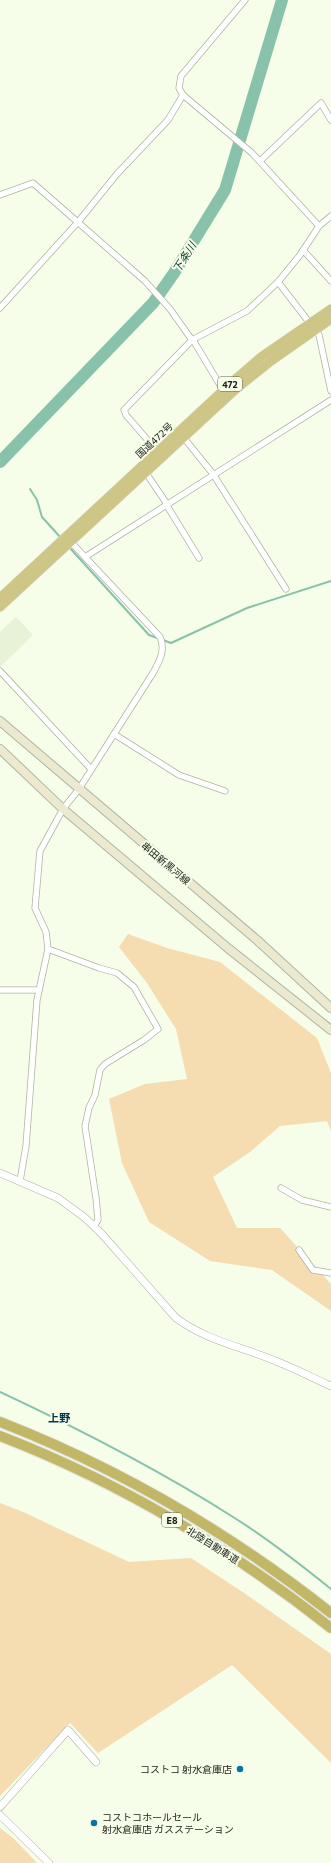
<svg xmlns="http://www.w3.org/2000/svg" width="331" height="1863" font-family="Commissioner,'Noto Sans JP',sans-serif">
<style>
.built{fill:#e8f2d7}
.green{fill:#f5dcb1}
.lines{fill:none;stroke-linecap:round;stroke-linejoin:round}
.stream{stroke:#88c2ab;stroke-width:2}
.river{stroke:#88c2ab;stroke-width:12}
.minor-casing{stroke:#adb4a1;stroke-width:7}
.tertiary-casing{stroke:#adb4a1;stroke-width:8}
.secondary-casing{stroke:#adb4a1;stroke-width:10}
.trunk-casing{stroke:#e4e4e3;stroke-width:10}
.motorway-casing{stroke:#e4e4e3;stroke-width:12}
.minor{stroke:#fff;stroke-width:5.5}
.tertiary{stroke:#fff;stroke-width:7}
.secondary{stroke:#ece9d1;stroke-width:8}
.trunk{stroke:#cec686;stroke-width:9}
.motorway{stroke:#c1b767;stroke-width:10}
.poi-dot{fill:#0376a0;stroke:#f6fde9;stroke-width:1.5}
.labels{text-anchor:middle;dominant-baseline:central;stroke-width:4;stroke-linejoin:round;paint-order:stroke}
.shield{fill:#f6fde9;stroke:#5d6257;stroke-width:1}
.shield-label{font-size:9px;font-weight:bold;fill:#1c1f18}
.street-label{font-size:10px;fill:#1c1f18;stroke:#f6fde9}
.poi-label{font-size:10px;fill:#1c1f18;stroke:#f6fde9;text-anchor:end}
.water-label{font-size:11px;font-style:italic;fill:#124333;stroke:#f6fde9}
.neighbourhood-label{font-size:11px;font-weight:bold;fill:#033448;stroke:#f6fde9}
</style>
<rect width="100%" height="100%" fill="#f6fde9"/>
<!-- built -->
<path class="built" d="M16,617L33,635L0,667V632Z"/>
<!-- green -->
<g class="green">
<path d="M128,934L167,948L220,962L317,1038L331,1073V1131L327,1121L280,1126L250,1152L213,1177L237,1228H280L331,1284V1311L272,1270L210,1261L149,1222L122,1163L109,1099L145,1084L187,1079L176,1029L147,983L119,947Z"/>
<path d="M0,1503L21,1511L129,1562L191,1558L244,1593L331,1654V1763L232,1665L98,1753L70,1723L0,1796Z"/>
<path d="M0,1828L13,1838L37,1863H0Z"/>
</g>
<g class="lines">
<!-- stream -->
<g class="stream">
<path d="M30,489L37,500L42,517L61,538"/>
<path d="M69,547L149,635L171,643L247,608L331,581"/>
<path d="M0,1392C79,1429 159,1470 233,1517C267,1538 300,1564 331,1589"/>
</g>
<!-- river -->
<path class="river" d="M0,462L153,303L174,273L225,190L282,0"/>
<defs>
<g id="minor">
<path d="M245,0L181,76L179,88L183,95L252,153L319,226"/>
<path d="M260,161L321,103L331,120"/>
<path d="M0,195L33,183L145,281L170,309L192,340"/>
<path d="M303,250L331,281"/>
<path d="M278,282L319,335L331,391"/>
<path d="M0,308L78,222L117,174L168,120L183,95"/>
<path d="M193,340L223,390"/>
<path d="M184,438L213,474L286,589"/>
<path d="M158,452L126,415L124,410L192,340L247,311L278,282L300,255L319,226L331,216"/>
<path d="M146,473L167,504"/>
<path d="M166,504L199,558"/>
<path d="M85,557L331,400"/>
<path d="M0,671L91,769"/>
<path d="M114,734L179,775L225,791"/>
<path d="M48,949L99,968L117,973L134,987L158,1029L144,1040L105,1064L100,1070L95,1095L89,1108L85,1126L96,1198L98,1220L94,1226"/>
<path d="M0,990H39"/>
<path d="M20,1181L26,1146L37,1000L48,949L46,932L35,908L40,851L63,809L79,789L153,673C159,662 166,650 160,637L69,540"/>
<path d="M281,1188L302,1200L331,1207"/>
<path d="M299,1250L313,1270L331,1273"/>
</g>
<g id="tertiary">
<path d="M0,1173L58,1198L84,1217L101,1233L176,1318C207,1341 243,1347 278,1362C296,1369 313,1378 331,1386"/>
<path d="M0,1807L68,1730L96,1762"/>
<path d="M0,1815L49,1863"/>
</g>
<g id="secondary">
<path d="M0,721L257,940L331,1008"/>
<path d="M0,749L63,809L229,949L331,1030"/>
</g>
<g id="trunk">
<path d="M0,598L230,384L261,357L331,309"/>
<path d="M0,607L236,389L271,361L331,319"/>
</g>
<g id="motorway">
<path d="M0,1422C118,1468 231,1534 331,1613"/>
<path d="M0,1436C119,1482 231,1549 331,1628"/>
</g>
</defs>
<!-- minor casing -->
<use href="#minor" class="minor-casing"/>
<!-- tertiary casing -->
<use href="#tertiary" class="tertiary-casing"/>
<!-- secondary casing -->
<use href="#secondary" class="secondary-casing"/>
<!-- trunk casing -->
<use href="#trunk" class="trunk-casing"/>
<!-- motorway casing -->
<use href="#motorway" class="motorway-casing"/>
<!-- minor -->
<use href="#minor" class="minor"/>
<!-- tertiary -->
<use href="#tertiary" class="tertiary"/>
<!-- secondary -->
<use href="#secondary" class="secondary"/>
<!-- trunk -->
<use href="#trunk" class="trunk"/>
<!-- motorway -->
<use href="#motorway" class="motorway"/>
</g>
<!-- markers -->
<g class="poi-dot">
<circle cx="240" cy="1769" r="4"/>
<circle cx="94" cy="1823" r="4"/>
</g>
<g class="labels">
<!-- shield labels -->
<g class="shield">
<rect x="218" y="377" width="24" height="14" rx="3"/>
<rect x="162" y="1513" width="20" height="14" rx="3"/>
</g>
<g class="shield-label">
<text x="230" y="384">472</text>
<text x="172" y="1520">E8</text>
</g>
<!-- street labels -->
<g class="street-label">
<text transform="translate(154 440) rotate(-43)">国道472号</text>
<text transform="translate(166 863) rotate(40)">串田新黒河線</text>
<text transform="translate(213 1545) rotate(32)">北陸自動車道</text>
</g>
<!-- poi labels -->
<g class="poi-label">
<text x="232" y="1769">コストコ 射水倉庫店</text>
<text x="102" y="1817" text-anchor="start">コストコホールセール<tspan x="102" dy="12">射水倉庫店 ガスステーション</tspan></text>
</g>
<!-- water labels -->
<g class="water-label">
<text transform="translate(184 257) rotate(-58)">下条川</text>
</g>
<!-- neighbourhood labels -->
<g class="neighbourhood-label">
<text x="59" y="1417">上野</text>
</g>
</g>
</svg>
